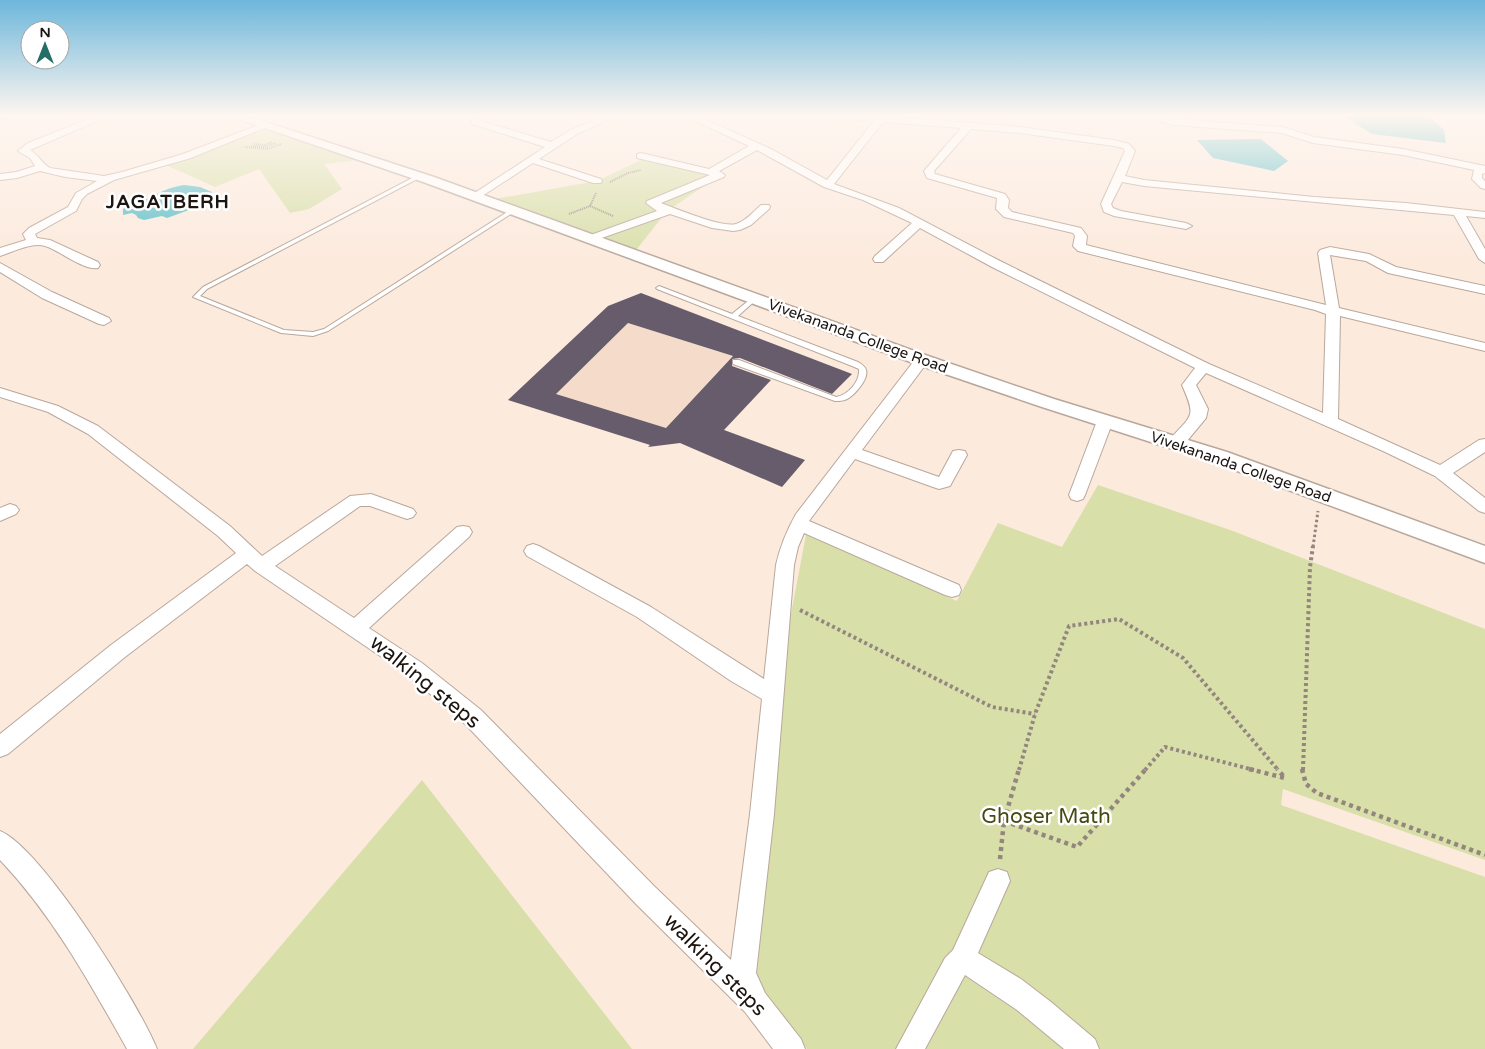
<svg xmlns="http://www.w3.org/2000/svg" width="1485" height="1049" font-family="'Varela Round',sans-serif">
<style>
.built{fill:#f5dcca}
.green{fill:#d8dfa9}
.water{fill:#55bcc7}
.building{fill:#665c6c;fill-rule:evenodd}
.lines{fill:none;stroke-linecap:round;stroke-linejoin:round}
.service-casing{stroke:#b9a79b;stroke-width:2}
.minor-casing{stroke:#b9a79b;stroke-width:2}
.tertiary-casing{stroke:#b9a79b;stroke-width:3}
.trunk-casing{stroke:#d6d5d4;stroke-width:2}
.path-far3{stroke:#93867e;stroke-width:2;stroke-dasharray:1 1;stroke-linecap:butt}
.path-far2{stroke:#93867e;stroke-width:3;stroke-dasharray:2.5 2.5;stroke-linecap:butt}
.path-far1{stroke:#93867e;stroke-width:4;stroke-dasharray:3 3;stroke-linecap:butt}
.path{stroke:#93867e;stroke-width:4.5;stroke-dasharray:4 4;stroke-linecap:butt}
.service{fill:#fff;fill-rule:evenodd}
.minor{fill:#fff;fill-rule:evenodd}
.tertiary{fill:#fff;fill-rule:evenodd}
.trunk{fill:#e29a6b;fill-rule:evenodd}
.labels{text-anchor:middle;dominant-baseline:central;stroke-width:5;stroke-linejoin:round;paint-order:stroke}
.far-street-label{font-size:15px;fill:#1c1511;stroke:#fff}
.far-district-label{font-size:19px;font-weight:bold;letter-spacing:1px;fill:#1c1511;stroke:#fff}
.near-street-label{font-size:21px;fill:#1c1511;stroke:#fff}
.near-park-label{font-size:21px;fill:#464a13;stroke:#fff}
</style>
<rect width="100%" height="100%" fill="#fceadd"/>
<!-- built -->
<path class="built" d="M628,323L732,356L666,428L556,394Z"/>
<!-- green -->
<g class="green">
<path d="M263,127L367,159L324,164L342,189L309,209L290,213L259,169L215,187L164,164Z"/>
<path d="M645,158L720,175L666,212L633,254L489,200L597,181Z"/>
<path d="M1098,485L1233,531L1485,629V860L1283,789L1281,805L1485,877V1049H807L751,975L770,724L806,535L957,601L998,523L1062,547Z"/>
<path d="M422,780L632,1049H193Z"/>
</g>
<!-- water -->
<g class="water">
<path d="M1342,115H1427L1444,130L1446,143L1372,134Z"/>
<path d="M1261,139L1288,161L1274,171L1213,158L1197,140Z"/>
<path d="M184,185L200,187L212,192L208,197L211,199L200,206L167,218L162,216L144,220L138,218L136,215L132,213L123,215V209C131,202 138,204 145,200C157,193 170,187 184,185Z"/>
</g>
<!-- building -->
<path class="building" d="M641,293L852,374L832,394L740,358L732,359V366L771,380L724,430L805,460L782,487L680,443L648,447L650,445L508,400L608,306ZM628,323L733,356L666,428L556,394Z"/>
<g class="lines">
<defs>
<g id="service">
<path d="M418,175L423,176L207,289L200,296L284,330L313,332L324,329L512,209L517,210L328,331L313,336L281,333L193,297L203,287Z"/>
<path d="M659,286L732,314L753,297H757V299L738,316L858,362C861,364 865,366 866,370C869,379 854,396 847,399C843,401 839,401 835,401L733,364V360H739L836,397C848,395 860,382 859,369L852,366L657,289L656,288Z"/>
</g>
<g id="minor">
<path d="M98,115H111L30,150C39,155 41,163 50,168L104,176L122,172L183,154L261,124H267L269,126L191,158L114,180L87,194L82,199L76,211L35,234L37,238L50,240L98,262L100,265L98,268C84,271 59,250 45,246C32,242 13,252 0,256V248L26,240L23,234L29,228L68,207L76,193L97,181L65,177L40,171L17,178L0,180V174L16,172L35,166L30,158L18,151L28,143Z"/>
<path d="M605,115H618L577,134L539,159L601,179L602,181L601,183H593L533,163L479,198H471L470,196L545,147L472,124V120H478L551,142L571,130Z"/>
<path d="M683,115H695L771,149L827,180L874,121L836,118L832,115H874L1020,127L1114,140L1129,144L1135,151L1125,176L1144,180L1314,197L1406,203L1485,212V218L1466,216L1485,249V263L1479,259L1454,215L1144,186L1122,182L1111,204L1113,208L1121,211L1186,223L1192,226L1186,229L1114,216L1104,212L1101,204L1125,151L1123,148L1114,146L1020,133L971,129L934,171L935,174L1005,194L1009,200L1008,208L1012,212L1081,228L1087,236L1086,245L1326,305L1318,253L1320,250L1330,247L1369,254L1396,267L1485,286V294L1388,273L1366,261L1330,255L1339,308L1485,343V351L1340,316L1338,419L1440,465L1479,440L1485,439V452L1453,473L1485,498V513L1479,511L1435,476L1383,451L1206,373L1196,385L1208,409L1206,418L1182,447L1176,448L1170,447L1168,443L1170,439C1193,414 1196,417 1182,385L1195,368L992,267L920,228L883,262H875L873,259L875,256L912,223L863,200L824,187L757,150L719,171L725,175L724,177L661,203C677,209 722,228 736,224C746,221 754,211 761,205H769L770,207L769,209L751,225L740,230L733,231L712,228L670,214L596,240H588L586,238L588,236L657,211L646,203L647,201L710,175L637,158V154L641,153L709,169L749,146ZM883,122L961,128L924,171L927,178L997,198L996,209L1004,217L1073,233L1075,236L1073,246L1078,251L1315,310L1326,314L1323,413L1209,364L1000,261L899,208L834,184Z"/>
<path d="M1157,115H1166L1167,118L1173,119L1283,127L1314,137L1403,149L1485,166V173L1482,174V178L1485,181V189L1481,188L1472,179L1474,170L1403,155L1313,143L1282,133L1173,125L1161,122Z"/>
<path d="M0,263L52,292L109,318L111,321L104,325L99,324L42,298L0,272Z"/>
<path d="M922,356L927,357L929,360L862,450L939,477L953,451L959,450L965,451L967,455L950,486L939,489L933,487L855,459L809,521L959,585L961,590L959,595L952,597L945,595L804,533L798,547L794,565L774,814L756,973L765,993L801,1039L805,1049H773L745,1012L636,904L465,724L408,675L255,571L247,564L125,657L8,754L0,757V734L111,645L236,553L218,536L88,434L48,412L0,397V388L58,406L98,426L230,526L262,556L350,496L371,494L413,509L416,513L413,517L407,519L370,506H360L275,566L354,618L457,527L463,526L469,527L472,532L469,537L369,628L422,663L481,710L654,886L731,960L750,814L762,699L731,681L637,617L527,556L524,551L527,546L533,544L539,546L651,607L764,679L776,565C780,547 787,530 796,514L917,357Z"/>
<path d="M1105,416L1110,418L1113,421L1085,495L1083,499L1077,501L1071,499L1069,495L1097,421L1100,418Z"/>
<path d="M10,504L16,506L19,510L16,514L0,521V508Z"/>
<path d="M0,831C42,848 139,1004 157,1049H127C90,983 53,916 0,860Z"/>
<path d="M998,869L1007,872L1010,881L978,953L1021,979L1051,1002L1095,1039L1099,1049H1064L1017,1010L965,975L925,1049H896L945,958L953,950L989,872Z"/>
</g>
<path id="tertiary" d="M227,115H244L434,177L928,356L1054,399L1227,452L1485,546V563L1213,462L1042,407L916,364L426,183Z"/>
<path id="trunk" d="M0,115H11L0,121Z"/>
</defs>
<!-- service casing -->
<use href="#service" class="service-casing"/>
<!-- minor casing -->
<use href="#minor" class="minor-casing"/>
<!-- tertiary casing -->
<use href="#tertiary" class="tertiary-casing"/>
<!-- trunk casing -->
<use href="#trunk" class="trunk-casing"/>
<!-- path-far3 -->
<g class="path-far3">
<path d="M254,144L265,145L272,142"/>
<path d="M251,146L266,147L276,143"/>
<path d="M245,147L268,149L281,144"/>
<path d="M610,182L628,173L641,170"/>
<path d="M590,206L613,216"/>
<path d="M569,214L590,206L596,193"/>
</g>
<!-- path-far2 -->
<path class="path-far2" d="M1313,547L1318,511"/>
<!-- path-far1 -->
<g class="path-far1">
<path d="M800,610L992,707L1035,714"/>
<path d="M1019,770L1035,714L1069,626L1119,619L1183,658L1278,770"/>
<path d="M1145,770L1165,747L1254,770"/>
<path d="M1303,770L1310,567L1313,546"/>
</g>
<!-- path -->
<g class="path">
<path d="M1249,769L1285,778L1277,769"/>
<path d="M1302,769L1306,784L1317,793L1485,855"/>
<path d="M1004,821L1077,847L1146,769"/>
<path d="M1004,821L1019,769"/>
<path d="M1000,859L1004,821"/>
</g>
<!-- service -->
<use href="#service" class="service"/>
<!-- minor -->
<use href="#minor" class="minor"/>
<!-- tertiary -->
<use href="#tertiary" class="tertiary"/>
<!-- trunk -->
<use href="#trunk" class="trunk"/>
</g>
<!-- sky -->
<linearGradient id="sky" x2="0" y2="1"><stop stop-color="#6db7db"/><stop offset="0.44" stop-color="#fef6f0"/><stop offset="1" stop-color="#fef6f0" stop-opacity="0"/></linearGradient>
<rect width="1485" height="262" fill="url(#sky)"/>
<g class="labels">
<!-- far-street labels -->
<g class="far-street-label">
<text transform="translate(858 336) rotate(20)">Vivekananda College Road</text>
<text transform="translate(1241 467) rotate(19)">Vivekananda College Road</text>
</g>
<!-- far-district labels -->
<g class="far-district-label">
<text x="168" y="202">JAGATBERH</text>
</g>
<!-- near-street labels -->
<g class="near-street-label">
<text transform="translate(425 682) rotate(39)">walking steps</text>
<text transform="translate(715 965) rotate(45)">walking steps</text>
</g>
<!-- near-park labels -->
<g class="near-park-label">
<text x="1046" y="816">Ghoser Math</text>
</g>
</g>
<!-- north arrow -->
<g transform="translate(45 45)"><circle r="24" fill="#ffffff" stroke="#a4a1a0"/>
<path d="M0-4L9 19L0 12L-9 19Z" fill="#246e68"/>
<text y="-8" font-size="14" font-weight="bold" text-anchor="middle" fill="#1c1511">N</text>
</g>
</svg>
